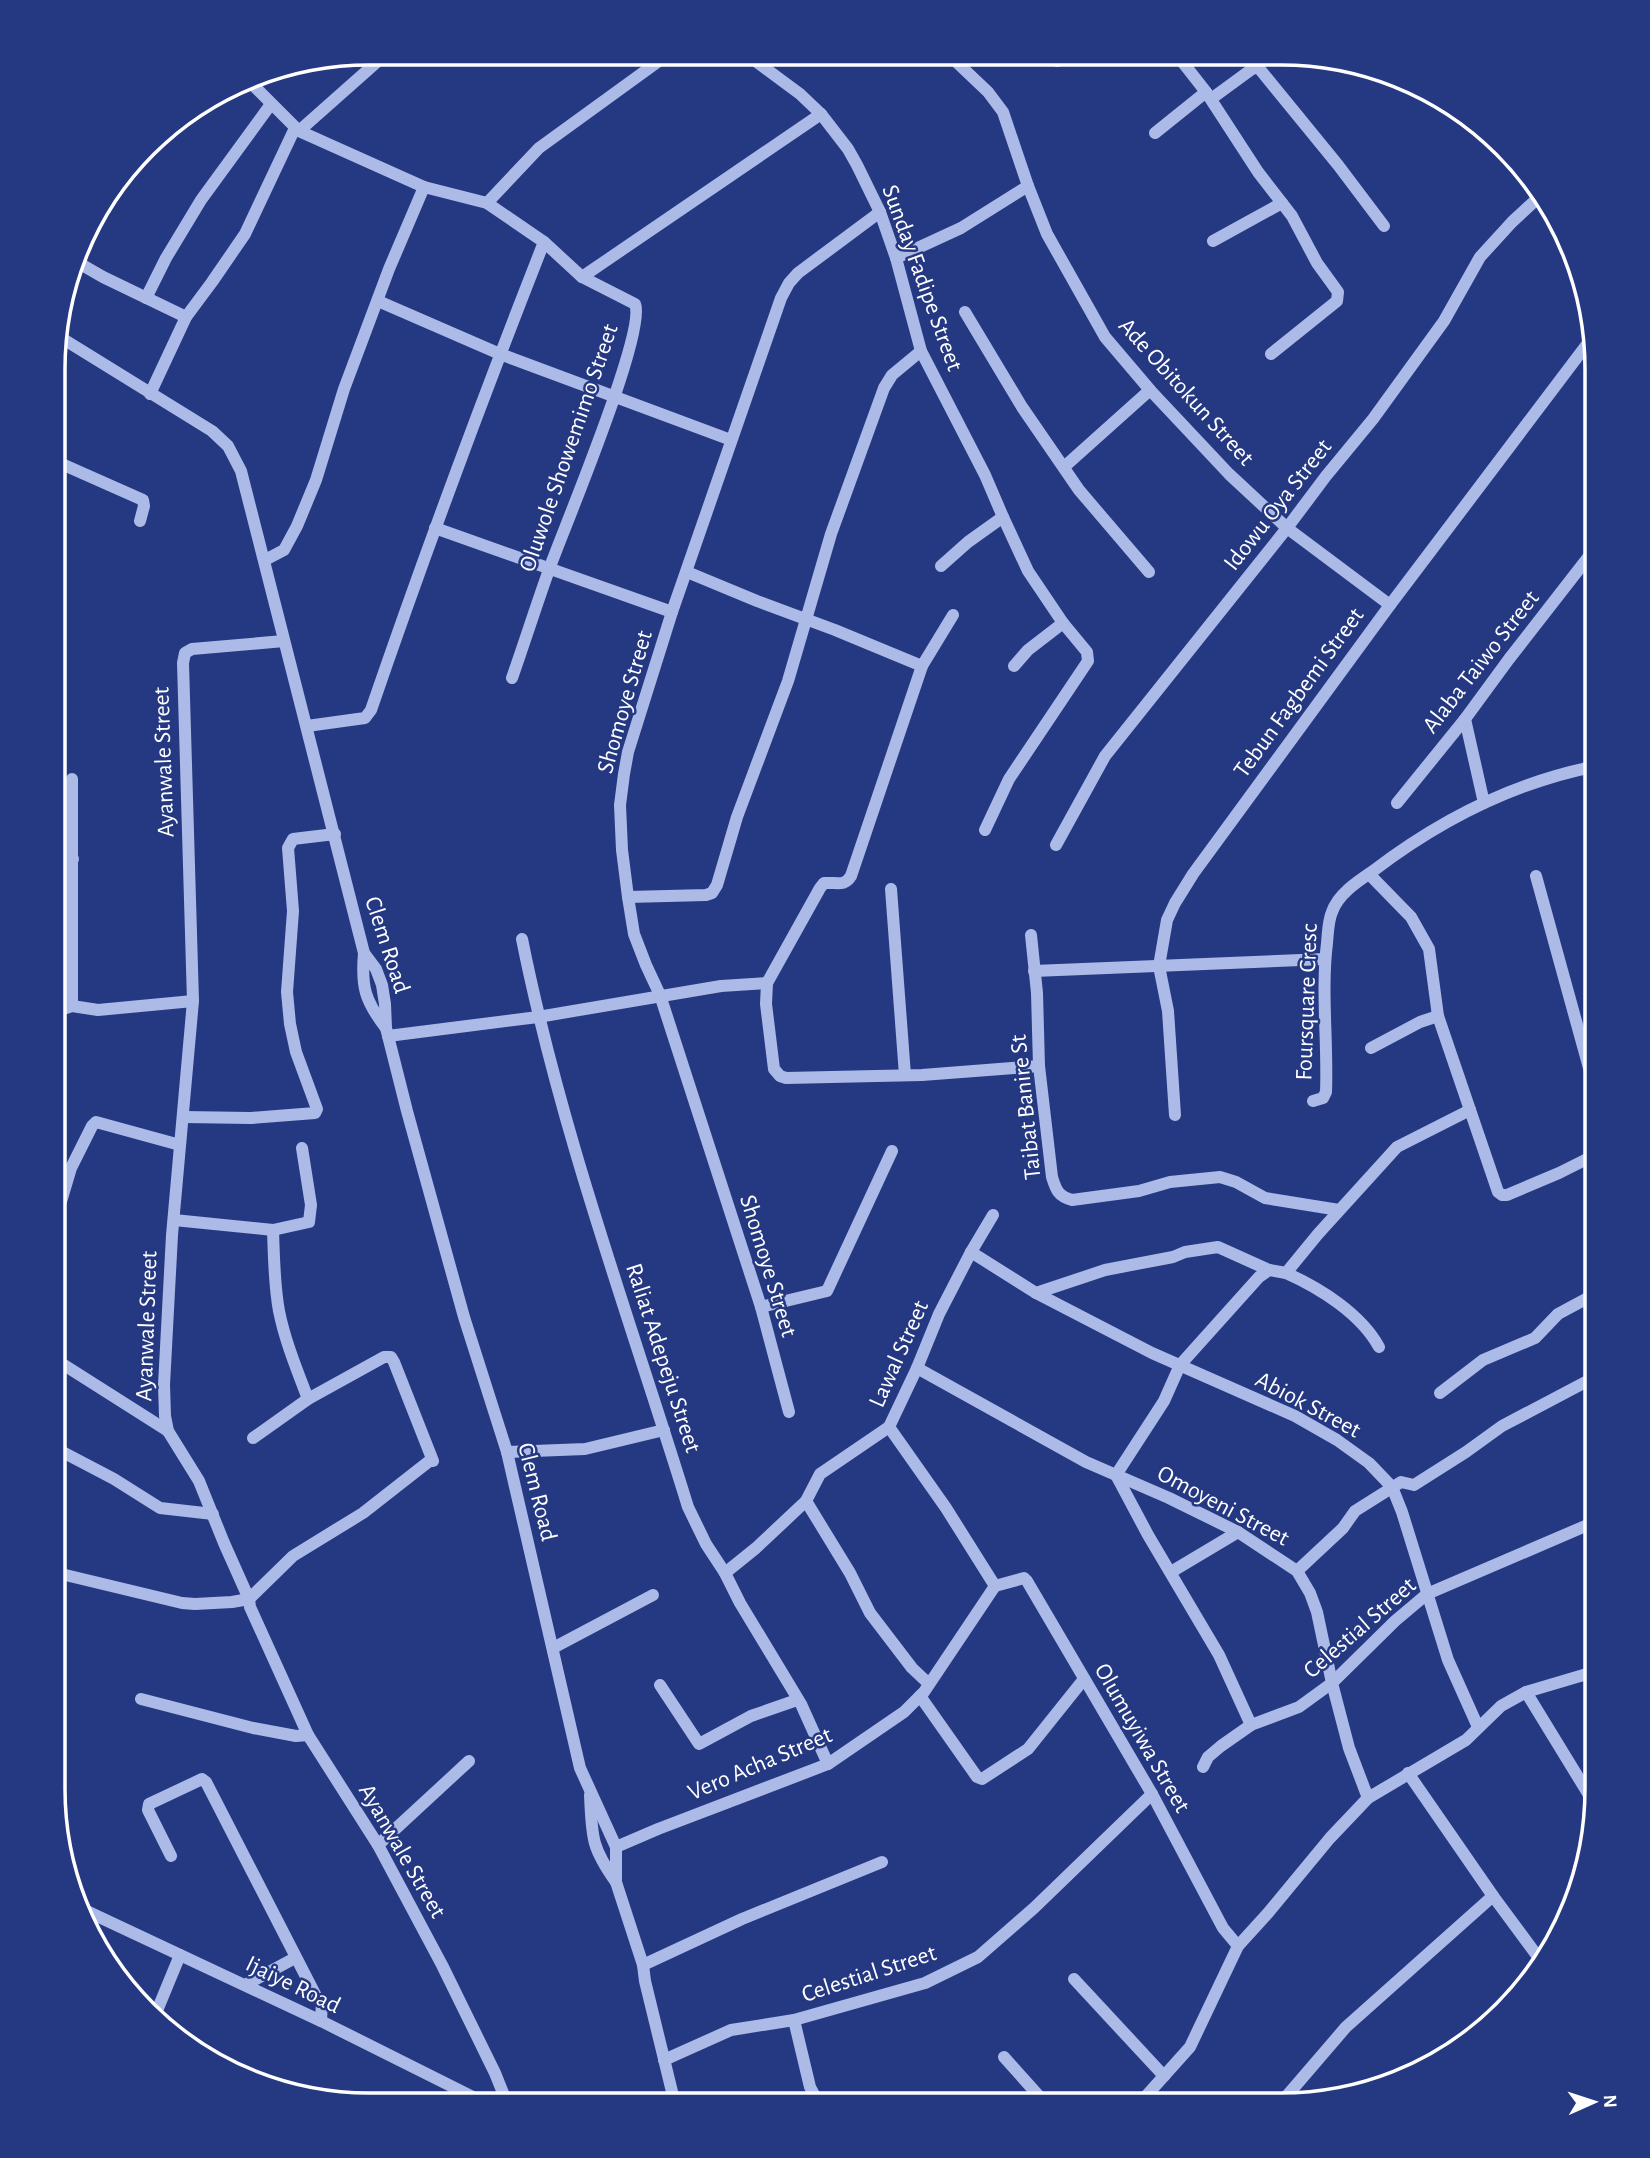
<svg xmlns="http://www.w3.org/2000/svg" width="1650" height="2158" font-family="'Alegreya Sans',sans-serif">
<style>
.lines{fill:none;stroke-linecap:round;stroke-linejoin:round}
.minor{stroke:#acbae7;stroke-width:12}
.labels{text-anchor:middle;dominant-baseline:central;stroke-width:5;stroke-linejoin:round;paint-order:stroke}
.street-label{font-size:24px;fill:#fff;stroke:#253882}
.rim{fill:none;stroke:#fff;stroke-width:3.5}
</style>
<rect width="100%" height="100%" fill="#253882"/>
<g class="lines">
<!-- minor -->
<g class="minor">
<path d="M746,54L800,94L821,114L848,149L857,165L880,212L896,258L921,351L985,475L1003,517L1028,571L1063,623L1087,652L1088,661L1009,779L985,830"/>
<path d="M948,54L988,92L1003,112L1028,186L1047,234L1105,337L1150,390L1229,474L1287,528L1390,605"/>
<path d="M1177,55L1206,92L1258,172L1292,216L1317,263L1338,292L1337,301L1271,354"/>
<path d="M380,59L405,57L414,53"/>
<path d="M1057,61L1065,55"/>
<path d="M248,80L299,131L424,187L487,203L544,242L582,277L635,304C647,331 564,528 550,567C537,603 525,641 512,678"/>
<path d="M1211,99L1252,69L1258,67L1338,165L1384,226"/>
<path d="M299,131L387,53"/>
<path d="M1155,133L1206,92"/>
<path d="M487,203L539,148L670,53"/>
<path d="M1213,241L1282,203"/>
<path d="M896,258L961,228L1028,186"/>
<path d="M77,262L103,277L186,317"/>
<path d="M582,277L821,114"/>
<path d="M146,298L166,258L201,200L271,104"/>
<path d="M378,301L500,354L731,440"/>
<path d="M965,312L1022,407L1079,490L1149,572"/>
<path d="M55,334L212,431L228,446L241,471L364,953L376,969L382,985L385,1004L386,1028L407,1111L464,1317L507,1452L580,1768L616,1847V1882L643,1965L645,1981L675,2104"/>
<path d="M150,394L186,317L212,282L245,234L295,128"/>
<path d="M55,461L143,500L144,506L140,521"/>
<path d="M1064,467L1150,390"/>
<path d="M435,528L672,612"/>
<path d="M265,560L284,550L297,526L316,480L344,389L389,269L424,187"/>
<path d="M941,566L968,542L1003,517"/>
<path d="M687,572L757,601L835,630L922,666"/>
<path d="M953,615L922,666L851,876C844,887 837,882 824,883L820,888L767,983L766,1004L774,1069L780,1076L786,1078L922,1075L1039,1066"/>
<path d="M284,641L192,649L185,653L183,663L193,1001L172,1235L164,1385L165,1416L168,1431L199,1481L224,1543L249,1599L250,1607L308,1735L378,1845L442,1965L495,2073L507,2103"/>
<path d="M1014,666L1028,650L1063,623"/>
<path d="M1465,719L1484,803"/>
<path d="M307,726L365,718L371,710C425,553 483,397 544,242"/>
<path d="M1397,803L1465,719L1509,659L1597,546"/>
<path d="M1056,845L1105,756L1287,528L1326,476L1373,419L1444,321L1480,257L1512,222L1539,197"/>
<path d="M54,861L73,859"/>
<path d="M1369,874L1411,917L1429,949L1438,1016L1498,1192L1502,1195H1507L1559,1173L1597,1154"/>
<path d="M1536,876L1597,1097"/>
<path d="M891,889L905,1075"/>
<path d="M628,897L706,895L712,893L717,885L737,817L788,681L831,534L884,388L892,375L921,351"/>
<path d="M1031,935L1037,993L1039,1066L1052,1177C1056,1190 1058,1196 1072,1200L1139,1191L1170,1182L1220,1177L1236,1182L1265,1198L1339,1210"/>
<path d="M522,939C561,1133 630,1319 688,1507L706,1544L725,1573L740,1603L801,1704L828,1764"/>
<path d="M364,953C361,987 365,1001 386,1028"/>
<path d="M1034,971L1325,959"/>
<path d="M72,1006V779"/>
<path d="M54,1012L72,1006L98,1010L193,1001"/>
<path d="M388,1036L538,1017L721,986L767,983"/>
<path d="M1371,1048L1420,1022L1438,1016"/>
<path d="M1313,1101L1323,1098L1326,1092C1328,1043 1321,992 1327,943C1328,933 1328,921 1332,912C1338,894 1358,881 1373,871C1440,820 1514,782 1597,766"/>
<path d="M1175,1115L1168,1011L1159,966L1167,920L1175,903L1193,874L1390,605L1591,339"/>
<path d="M183,1117L251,1118L315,1113L317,1109L296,1052L290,1024L287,992L293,911L288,848L293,839L335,834"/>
<path d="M174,1220L273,1230L309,1222L311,1205L302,1148"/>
<path d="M54,1225L71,1168L92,1126L96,1122L180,1145"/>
<path d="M273,1230C274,1257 274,1284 279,1311C285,1341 297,1370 308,1399"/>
<path d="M971,1252L1036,1293L1152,1353L1295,1416L1337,1440L1369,1463L1392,1487L1402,1512L1448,1660L1478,1727"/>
<path d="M1286,1273C1320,1288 1361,1314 1379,1347"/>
<path d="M1036,1293L1105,1270L1173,1257L1185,1252L1218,1247L1269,1270"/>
<path d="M761,1307L827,1291L892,1151"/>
<path d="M53,1358L168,1431"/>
<path d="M917,1368L1086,1462L1169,1498L1238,1532L1297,1571L1310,1593L1317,1612L1332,1683L1349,1748L1368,1798"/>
<path d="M1440,1393L1483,1360L1535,1338L1558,1314L1597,1293"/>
<path d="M789,1412L761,1307L660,995L646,965L634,934L628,897L622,850L620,805L624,774L628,752L672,612L781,298L789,283L798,273L880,212"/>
<path d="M53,1447L114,1479L160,1508L213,1514"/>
<path d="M507,1452L585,1449L664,1430"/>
<path d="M806,1501L850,1573L870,1613L912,1668L929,1684"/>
<path d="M1297,1571L1343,1528L1355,1511L1401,1482L1414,1485L1466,1452L1502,1426L1597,1376"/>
<path d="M53,1572L182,1603L195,1604L232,1602L249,1599L293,1556L363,1513L432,1459L433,1461L394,1362L391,1357H384L308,1399L253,1438"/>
<path d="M1171,1572L1238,1532"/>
<path d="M725,1573L756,1548L806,1501L820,1474L889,1427L917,1368L939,1314L971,1252L993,1215"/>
<path d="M995,1586L1024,1578L1027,1581L1152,1794L1223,1928L1238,1946"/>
<path d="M553,1648L653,1595"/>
<path d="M660,1685L699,1744L751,1716L797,1700"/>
<path d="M1526,1692L1597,1808"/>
<path d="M920,1696L977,1777L982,1779L1028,1749L1084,1679"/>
<path d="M141,1699L253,1728L296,1736L308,1735"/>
<path d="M1251,1725L1219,1655L1148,1535L1116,1475L1164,1401L1180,1365L1259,1277L1269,1270L1286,1273L1318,1234L1397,1147L1470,1110"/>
<path d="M1203,1767L1208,1757L1221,1746L1251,1725L1299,1707L1332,1683L1395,1621L1427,1594L1597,1521"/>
<path d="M53,1768L58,1754"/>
<path d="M1408,1773L1493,1896L1544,1965"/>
<path d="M590,1795C592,1837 591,1847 616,1882"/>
<path d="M378,1845L469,1761"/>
<path d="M616,1847L658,1829L828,1764L904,1712L924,1692L995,1586L946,1508L889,1427"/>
<path d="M171,1856L148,1810L149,1804L202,1779L206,1782L317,1998L322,2001L321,2021"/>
<path d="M80,1908L321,2021L485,2103"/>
<path d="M643,1965L742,1919L882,1862"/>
<path d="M1074,1979L1164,2076"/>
<path d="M245,1985L295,1958"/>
<path d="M154,2018L180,1955"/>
<path d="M794,2020L810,2087L819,2104"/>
<path d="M1004,2057L1047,2105"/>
<path d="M664,2060L731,2030L794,2020L925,1983L978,1957L1034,1908L1152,1794"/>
<path d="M1138,2105L1190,2047L1238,1946L1268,1913L1330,1838L1368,1798L1466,1740L1501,1706L1526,1692L1597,1671"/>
<path d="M1279,2105L1346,2027L1493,1896"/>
</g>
</g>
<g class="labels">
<!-- street labels -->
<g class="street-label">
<text transform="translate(922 278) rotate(70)">Sunday Fadipe Street</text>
<text transform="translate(1186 392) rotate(48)">Ade Obitokun Street</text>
<text transform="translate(569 448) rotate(-71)">Oluwole Showemimo Street</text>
<text transform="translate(1278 505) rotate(-52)">Idowu Oya Street</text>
<text transform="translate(1481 662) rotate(-52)">Alaba Taiwo Street</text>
<text transform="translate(1299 693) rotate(-54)">Tebun Fagbemi Street</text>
<text transform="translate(625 702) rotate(-74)">Shomoye Street</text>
<text transform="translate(164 762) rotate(-92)">Ayanwale Street</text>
<text transform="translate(387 945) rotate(72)">Clem Road</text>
<text transform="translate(1307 1002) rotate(-88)">Foursquare Cresc</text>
<text transform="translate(1026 1107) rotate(-96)">Taibat Banire St</text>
<text transform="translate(768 1266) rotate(73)">Shomoye Street</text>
<text transform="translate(147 1326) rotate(-88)">Ayanwale Street</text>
<text transform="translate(899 1354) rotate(-66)">Lawal Street</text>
<text transform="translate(663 1358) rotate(72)">Raliat Adepeju Street</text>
<text transform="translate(1308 1405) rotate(28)">Abiok Street</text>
<text transform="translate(537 1492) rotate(76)">Clem Road</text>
<text transform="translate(1223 1506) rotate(28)">Omoyeni Street</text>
<text transform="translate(1360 1628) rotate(-41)">Celestial Street</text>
<text transform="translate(1142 1738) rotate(60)">Olumuyiwa Street</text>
<text transform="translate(760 1764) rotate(-23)">Vero Acha Street</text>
<text transform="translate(402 1851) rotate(60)">Ayanwale Street</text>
<text transform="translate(869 1974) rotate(-18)">Celestial Street</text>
<text transform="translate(293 1985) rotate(26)">Ijaiye Road</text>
</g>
</g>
<!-- crop -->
<path d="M0 0H1650V2158H0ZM369 65H1281A304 304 0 0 1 1585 369V1789A304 304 0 0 1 1281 2093H369A304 304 0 0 1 65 1789V369A304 304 0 0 1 369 65Z" fill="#253882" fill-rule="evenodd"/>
<path class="rim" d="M369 65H1281A304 304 0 0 1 1585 369V1789A304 304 0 0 1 1281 2093H369A304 304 0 0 1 65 1789V369A304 304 0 0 1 369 65Z"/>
<!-- north arrow -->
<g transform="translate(1594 2102) rotate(87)" stroke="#253882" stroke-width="5" paint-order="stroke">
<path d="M0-5L12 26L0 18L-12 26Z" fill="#ffffff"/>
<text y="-10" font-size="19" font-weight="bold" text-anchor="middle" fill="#ffffff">N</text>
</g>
</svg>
